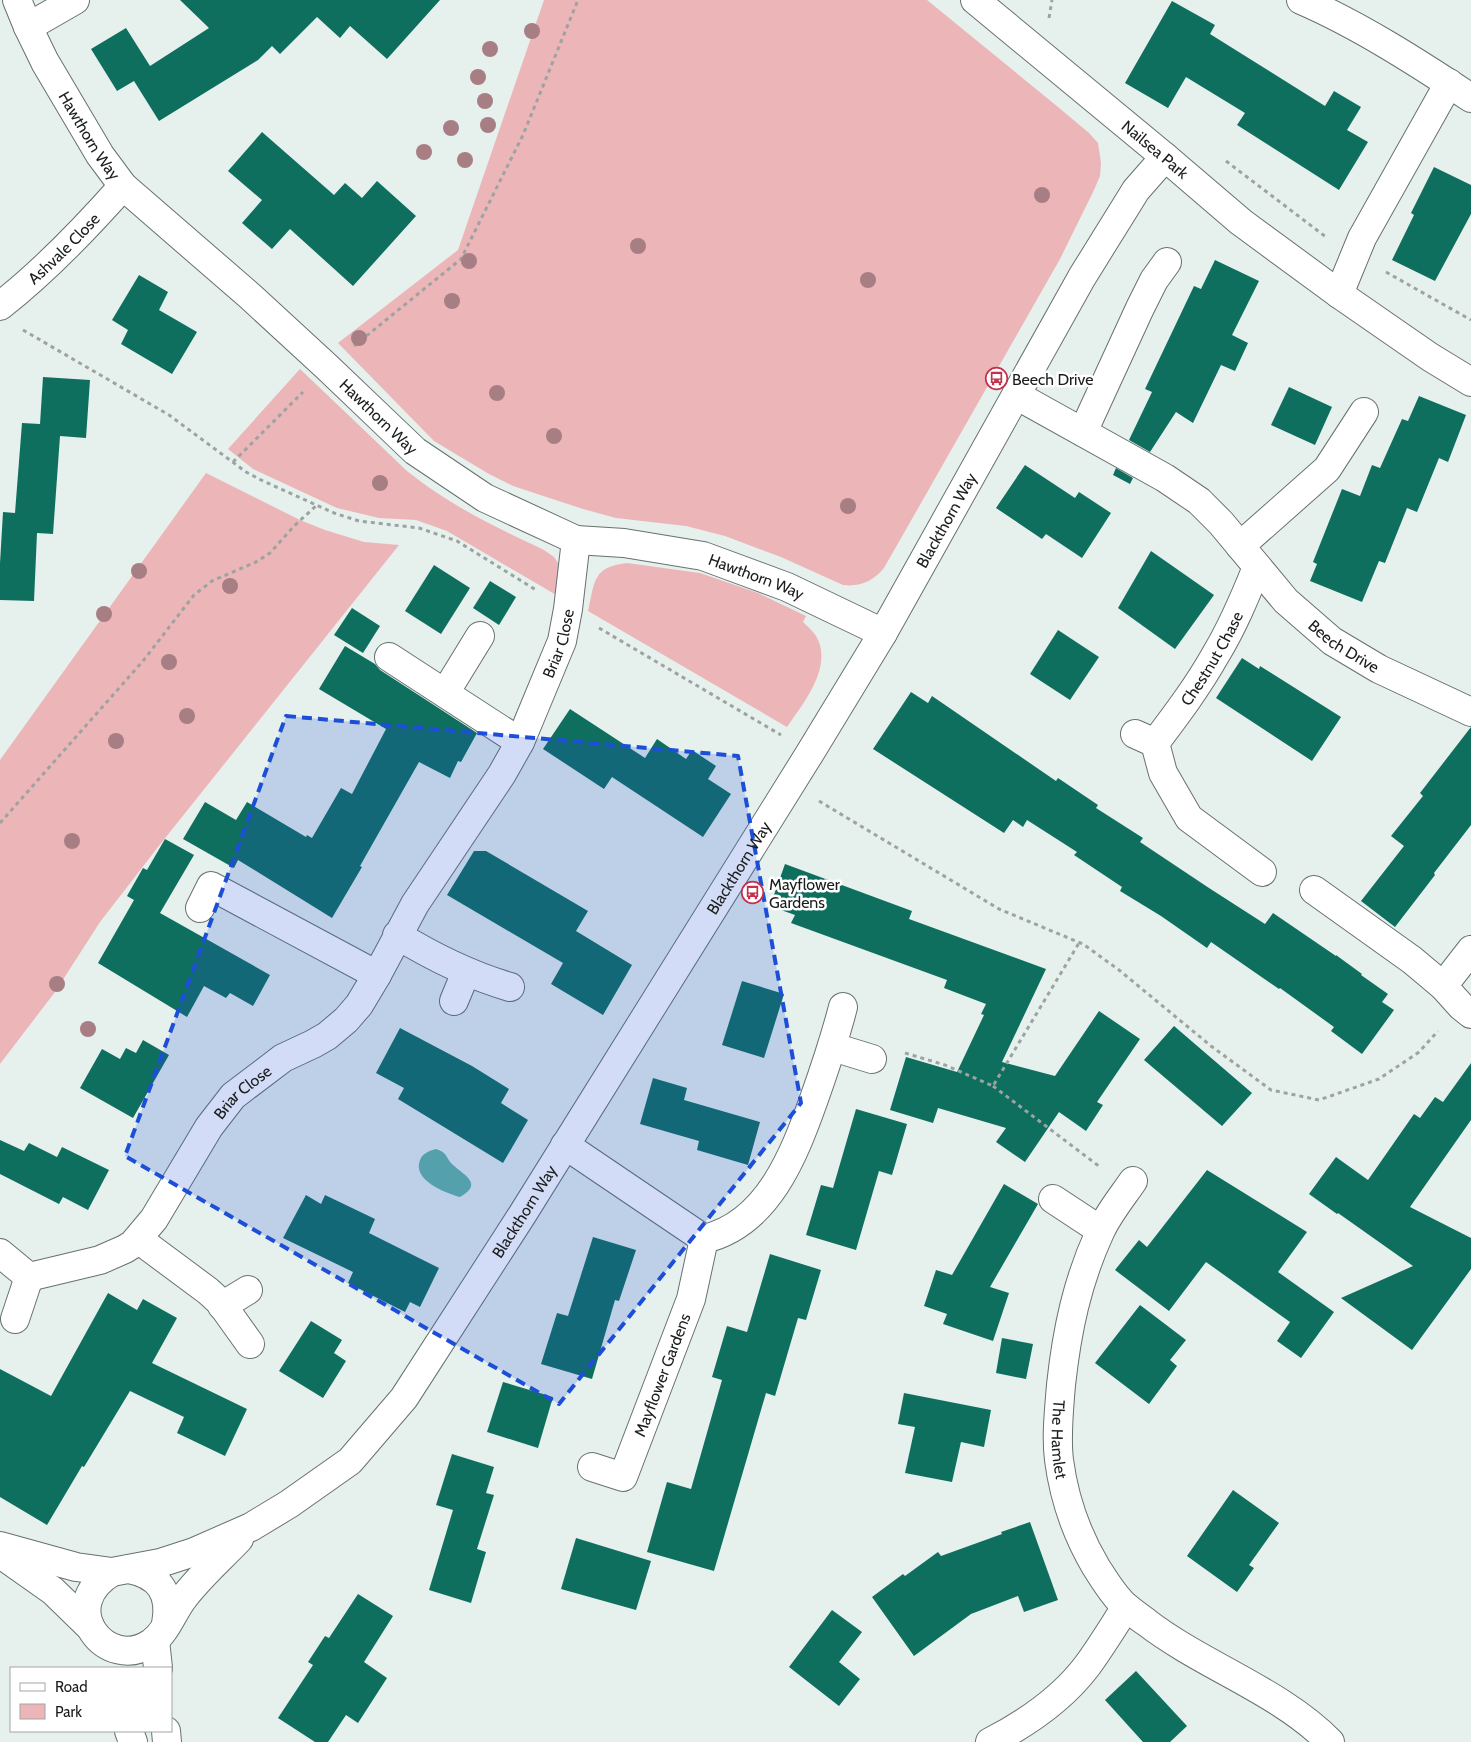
<svg xmlns="http://www.w3.org/2000/svg" width="1471" height="1742" font-family="Cabin,sans-serif">
<style>
.green{fill:#ecb5b8}
.water{fill:#63b5a3}
.building{fill:#0f6f5f}
.lines{fill:none;stroke-linecap:round;stroke-linejoin:round}
.minor-casing{stroke:#68716f;stroke-width:30}
.path{stroke:#9ca3a1;stroke-width:3;stroke-dasharray:4 4;stroke-linecap:butt}
.minor{stroke:#fff;stroke-width:28}
.tree{fill:#a77e84}
.marked{fill:#1d4ed8;fill-opacity:0.2;stroke:#1d4ed8;stroke-width:4;stroke-dasharray:10 6;stroke-linejoin:round}
.labels{text-anchor:middle;dominant-baseline:central;stroke-width:5;stroke-linejoin:round;paint-order:stroke}
.street-label{font-size:16px;fill:#1a1d1c;stroke:#fff}
.poi-label{font-size:16px;fill:#1a1d1c;stroke:#fff;text-anchor:start}
</style>
<rect width="100%" height="100%" fill="#e6f0ed"/>
<!-- green -->
<g class="green">
<path d="M544,0H927L1058,107L1089,133L1098,143L1101,163L1100,176L1094,190L1060,259L884,568C873,581 861,587 843,585L781,557L725,536L686,526L616,518L583,509L513,486L489,474L434,441L338,343L458,250Z"/>
<path d="M300,369L407,471C451,506 493,526 544,550L554,557L561,567L558,596L447,531L416,520L379,518L337,508L253,469L228,449Z"/>
<path d="M206,473L300,520L325,530L364,542L399,545L158,847L100,922L55,992L0,1064V760Z"/>
<path d="M627,563L700,573L758,593L806,616L803,622C807,626 813,631 816,636C834,666 803,704 787,727L588,611C595,582 592,567 627,563Z"/>
</g>
<!-- water -->
<path class="water" d="M436,1149C448,1153 445,1157 453,1165C464,1175 484,1184 460,1197C445,1193 412,1180 420,1160C423,1153 429,1151 436,1149Z"/>
<!-- building -->
<g class="building">
<path d="M180,0H440L387,59L350,26L340,38L317,17L280,54L272,46L258,60L159,121L134,81L117,91L91,49L126,28L150,66L209,28Z"/>
<path d="M1172,1L1215,25L1210,34L1325,106L1334,91L1361,107L1347,130L1368,142L1339,190L1237,125L1245,113L1186,77L1168,108L1125,83Z"/>
<path d="M262,132L334,195L345,183L362,198L377,181L416,216L353,286L290,229L272,249L242,223L262,200L228,171Z"/>
<path d="M1434,167L1471,185V214L1435,281L1392,260L1414,215L1411,213Z"/>
<path d="M1215,260L1259,281L1232,335L1248,343L1235,371L1221,365L1193,423L1176,412L1150,452L1129,440L1152,392L1145,389L1194,286L1201,289Z"/>
<path d="M139,275L168,292L159,310L197,332L172,374L121,344L128,330L112,320Z"/>
<path d="M43,377L90,380L86,438L60,436L53,534L37,533L34,601L0,600V563L3,512L15,513L22,423L40,424Z"/>
<path d="M1289,387L1332,407L1315,445L1271,425Z"/>
<path d="M1419,396L1466,415L1448,462L1439,458L1417,512L1407,508L1385,563L1379,561L1362,602L1310,581L1317,564L1313,562L1342,489L1360,496L1372,465L1380,468L1402,419L1408,421Z"/>
<path d="M1025,465L1075,498L1079,492L1111,513L1082,558L1046,534L1042,539L996,508Z"/>
<path d="M1116,468L1133,478L1130,484L1113,475Z"/>
<path d="M1151,551L1214,595L1175,649L1118,608Z"/>
<path d="M434,565L470,588L441,634L405,611Z"/>
<path d="M490,581L516,597L499,625L473,608Z"/>
<path d="M352,608L380,626L363,653L334,635Z"/>
<path d="M1058,630L1099,657L1070,700L1030,674Z"/>
<path d="M345,646L375,664L380,670L477,733L461,762L458,761L450,778L419,762L360,866L362,867L332,918L238,860L234,868L183,839L205,802L236,820L247,802L306,837L307,835L312,838L341,788L352,794L386,729L319,689Z"/>
<path d="M1242,658L1259,669L1260,666L1341,717L1312,761L1216,698Z"/>
<path d="M911,692L928,703L932,696L1056,781L1058,778L1098,805L1096,808L1143,838L1140,842L1209,888L1265,924L1273,913L1336,956V955L1362,974L1361,975L1388,994L1382,1002L1394,1010L1362,1054L1331,1031L1334,1027L1280,988L1279,989L1211,942L1207,948L1161,916L1120,891L1122,887L1074,855L1077,852L1027,820L1023,827L1013,820L1004,833L873,749Z"/>
<path d="M570,709L645,758L657,739L686,759L692,750L716,766L708,779L731,794L703,837L612,777L604,789L543,749Z"/>
<path d="M1471,727V825L1434,873L1435,875L1395,927L1361,901L1404,846L1391,836L1423,796L1420,793Z"/>
<path d="M165,839L194,855L160,913L270,975L253,1006L230,993L226,998L204,986L187,1017L98,963L134,900L127,896L143,868L147,870Z"/>
<path d="M474,851H486L588,911L576,931L632,965L603,1015L551,984L563,963L447,895Z"/>
<path d="M785,864L912,911L909,919L1046,969L1002,1062L1055,1076L1099,1011L1140,1039L1097,1102L1103,1105L1086,1131L1059,1112L1025,1162L996,1142L1006,1128L938,1108L933,1123L890,1110L906,1057L957,1072L984,1015L981,1014L986,1004L944,988L947,980L791,923L795,915L770,906Z"/>
<path d="M742,981L784,994L764,1058L722,1045Z"/>
<path d="M1174,1026L1252,1093L1222,1126L1144,1060Z"/>
<path d="M400,1028L472,1066L509,1089L501,1103L528,1120L503,1163L398,1099L404,1088L376,1073Z"/>
<path d="M143,1040L169,1055L133,1118L80,1088L102,1049L120,1059L126,1048L136,1053Z"/>
<path d="M1471,1063V1120L1410,1207L1471,1238V1269L1412,1350L1341,1298L1413,1266L1338,1213L1337,1214L1309,1194L1336,1157L1368,1180L1414,1114L1420,1118L1435,1097L1443,1102Z"/>
<path d="M653,1078L687,1088L684,1100L760,1122L748,1165L697,1150L699,1141L640,1124Z"/>
<path d="M856,1109L907,1124L892,1175L879,1171L856,1250L806,1235L821,1185L833,1188Z"/>
<path d="M0,1140L24,1151L29,1143L57,1157L62,1147L109,1170L88,1210L63,1197L59,1204L0,1174Z"/>
<path d="M1207,1170L1307,1232L1278,1272L1334,1312L1301,1358L1277,1341L1290,1322L1206,1262L1169,1311L1115,1270L1139,1240L1147,1247Z"/>
<path d="M1004,1184L1038,1204L990,1287L1009,1293L993,1341L943,1324L947,1314L924,1306L936,1270L952,1275Z"/>
<path d="M306,1195L321,1204L325,1195L375,1219L369,1233L439,1268L420,1307L410,1302L405,1312L348,1283L353,1272L283,1238Z"/>
<path d="M593,1237L636,1250L619,1301L615,1300L592,1379L541,1364L557,1313L568,1316Z"/>
<path d="M770,1254L821,1270L806,1320L798,1318L775,1396L766,1393L714,1571L647,1552L667,1482L691,1489L722,1380L712,1377L727,1326L747,1332Z"/>
<path d="M108,1293L137,1310L143,1299L177,1318L152,1363L247,1409L225,1456L177,1433L184,1417L130,1391L84,1467L82,1466L47,1525L0,1497V1369L51,1396Z"/>
<path d="M1140,1305L1186,1340L1170,1360L1177,1366L1149,1404L1095,1363Z"/>
<path d="M311,1321L342,1340L334,1353L346,1361L323,1398L279,1371Z"/>
<path d="M1002,1338L1033,1344L1026,1379L996,1373Z"/>
<path d="M503,1382L553,1397L538,1448L487,1432Z"/>
<path d="M904,1393L991,1410L984,1447L961,1442L952,1482L905,1473L915,1427L898,1424Z"/>
<path d="M452,1454L494,1467L486,1493L494,1495L477,1549L486,1552L471,1603L429,1590L453,1510L436,1505Z"/>
<path d="M1233,1490L1279,1523L1249,1565L1254,1568L1237,1592L1187,1556Z"/>
<path d="M1030,1522L1058,1600L1024,1612L1018,1596L971,1614L914,1656L872,1597L903,1574L905,1576L938,1552L941,1556L1002,1534L1001,1532Z"/>
<path d="M576,1538L651,1561L636,1610L561,1589Z"/>
<path d="M358,1594L393,1616L364,1662L387,1678L358,1723L346,1715L328,1742H315L278,1718L313,1665L308,1662L325,1636L329,1638Z"/>
<path d="M832,1610L862,1632L839,1662L860,1679L839,1706L789,1667Z"/>
<path d="M1136,1671L1187,1726L1170,1742H1143L1105,1700Z"/>
</g>
<g class="lines">
<defs>
<g id="minor">
<path id="s1" d="M17,0L28,27L45,62L100,155L123,186L251,297L327,367L415,451L485,498L576,540L624,543L703,556L787,587L883,633"/>
<path id="s2" d="M975,0L1165,157L1241,222L1339,294L1430,357L1471,382"/>
<path d="M1301,0C1359,25 1418,63 1471,98"/>
<path d="M28,27L75,0"/>
<path d="M1339,294L1362,238L1449,83"/>
<path id="s3" d="M0,306C46,270 85,229 123,186"/>
<path id="s4" d="M1016,395L1165,478L1199,501L1221,523L1286,601L1332,641L1379,669L1471,712"/>
<path d="M1083,432L1140,308L1154,280L1167,262"/>
<path d="M1240,546L1327,469L1364,412"/>
<path d="M389,657L520,742"/>
<path d="M445,693L480,636"/>
<path id="s5" d="M1135,734L1155,743C1177,714 1198,686 1216,654C1233,626 1245,597 1257,567"/>
<path d="M1155,743L1163,773L1189,818L1262,872"/>
<path d="M1314,890L1412,960L1443,986L1461,1006L1471,1014"/>
<path d="M200,908L211,886L377,975"/>
<path d="M397,935C433,957 469,975 510,987"/>
<path d="M1443,986L1471,950"/>
<path d="M454,1001L466,972"/>
<path d="M833,1047L872,1059"/>
<path d="M565,1145L704,1239"/>
<path id="s6" d="M1133,1181C1122,1197 1108,1214 1100,1232C1077,1282 1067,1330 1061,1385C1059,1410 1056,1436 1059,1460C1064,1498 1077,1535 1096,1567C1105,1581 1113,1595 1125,1606C1132,1612 1139,1617 1146,1622C1203,1666 1280,1691 1330,1742"/>
<path d="M1053,1199L1100,1230"/>
<path d="M138,1239L208,1291L220,1302L250,1344"/>
<path id="s7" d="M0,1253L29,1277L100,1260L125,1249L133,1244L154,1219L209,1127L233,1096L283,1058L313,1044L327,1036L346,1020L359,1005L377,975L415,904L502,774L520,742L562,641L568,609L576,540"/>
<path d="M222,1306L248,1290"/>
<path d="M15,1319L29,1277"/>
<path id="s8" d="M592,1467L623,1477L691,1299L704,1239C768,1224 794,1155 814,1099C825,1068 835,1038 843,1007"/>
<path id="s9" d="M0,1546L76,1567L112,1572L160,1563L194,1552L251,1527L289,1504L350,1461L404,1398L522,1215L810,753L883,633L1082,277L1136,190L1165,157"/>
<path d="M2,1555L53,1591L90,1627"/>
<path d="M129,1569C159,1575 172,1593 166,1624"/>
<path d="M112,1572C54,1607 107,1673 151,1643C165,1634 172,1614 182,1600C198,1578 220,1559 239,1539"/>
<path d="M155,1640L158,1668"/>
<path d="M129,1731L133,1742"/>
<path d="M166,1731L167,1742"/>
<path d="M990,1742C1027,1723 1062,1699 1087,1666C1101,1647 1113,1627 1126,1607"/>
</g>
</defs>
<!-- minor casing -->
<use href="#minor" class="minor-casing"/>
<!-- path -->
<g class="path">
<path d="M1049,18L1052,0"/>
<path d="M1226,161L1326,237"/>
<path d="M1386,272L1471,320"/>
<path d="M23,330L169,415L246,472L261,480L334,513L359,521L419,528L457,541L536,590"/>
<path d="M354,346L461,259L523,135L578,0"/>
<path d="M233,462L303,392"/>
<path d="M599,628L781,735"/>
<path d="M819,801L999,909L1083,944L1119,970L1211,1046L1271,1090L1319,1100L1379,1079L1419,1052L1438,1031"/>
<path d="M0,823L143,661L194,595L212,581L256,562L270,553L294,526L317,505"/>
<path d="M905,1053L945,1065L993,1086L1079,943"/>
<path d="M993,1086L1100,1167"/>
</g>
<!-- minor -->
<use href="#minor" class="minor"/>
</g>
<!-- trees -->
<g class="tree">
<circle cx="532" cy="31" r="8"/>
<circle cx="490" cy="49" r="8"/>
<circle cx="478" cy="77" r="8"/>
<circle cx="485" cy="101" r="8"/>
<circle cx="488" cy="125" r="8"/>
<circle cx="451" cy="128" r="8"/>
<circle cx="424" cy="152" r="8"/>
<circle cx="465" cy="160" r="8"/>
<circle cx="1042" cy="195" r="8"/>
<circle cx="638" cy="246" r="8"/>
<circle cx="469" cy="261" r="8"/>
<circle cx="868" cy="280" r="8"/>
<circle cx="452" cy="301" r="8"/>
<circle cx="359" cy="338" r="8"/>
<circle cx="497" cy="393" r="8"/>
<circle cx="554" cy="436" r="8"/>
<circle cx="380" cy="483" r="8"/>
<circle cx="848" cy="506" r="8"/>
<circle cx="139" cy="571" r="8"/>
<circle cx="230" cy="586" r="8"/>
<circle cx="104" cy="614" r="8"/>
<circle cx="169" cy="662" r="8"/>
<circle cx="187" cy="716" r="8"/>
<circle cx="116" cy="741" r="8"/>
<circle cx="72" cy="841" r="8"/>
<circle cx="57" cy="984" r="8"/>
<circle cx="88" cy="1029" r="8"/>
</g>
<!-- marked area -->
<path class="marked" d="M286,716L738,756L801,1103L559,1404L125,1156Z"/>
<!-- icons -->
<defs>
<symbol id="bus-ring" viewBox="-11 -11 22 22"><circle r="9.5" fill="#fff" stroke="#c2324e" stroke-width="1.5"/><path d="M-5-6H5V4H4V6H2V4H-2V6H-4V4H-5ZM-3.5-4V0h7V-4ZM-3.5 1.2v1.5H-2V1.2ZM2 1.2v1.5H3.5V1.2Z" fill="#c2324e"/></symbol>
</defs>
<g fill-rule="evenodd">
<use href="#bus-ring" x="984" y="366" width="25" height="25"/>
<use href="#bus-ring" x="740" y="880" width="25" height="25"/>
</g>
<g class="labels">
<!-- street labels -->
<g class="street-label">
<text stroke="none"><textPath href="#s1" startOffset="154">Hawthorn Way</textPath></text>
<text stroke="none"><textPath href="#s2" startOffset="234">Nailsea Park</textPath></text>
<text stroke="none"><textPath href="#s3" startOffset="86">Ashvale Close</textPath></text>
<text stroke="none"><textPath href="#s1" startOffset="559">Hawthorn Way</textPath></text>
<text stroke="none"><textPath href="#s9" startOffset="1496">Blackthorn Way</textPath></text>
<text stroke="none"><textPath href="#s1" startOffset="979">Hawthorn Way</textPath></text>
<text stroke="none"><textPath href="#s7" startOffset="898">Briar Close</textPath></text>
<text stroke="none"><textPath href="#s4" startOffset="418">Beech Drive</textPath></text>
<text stroke="none"><textPath href="#s5" startOffset="124">Chestnut Chase</textPath></text>
<text stroke="none"><textPath href="#s9" startOffset="1091">Blackthorn Way</textPath></text>
<text stroke="none"><textPath href="#s7" startOffset="336">Briar Close</textPath></text>
<text stroke="none"><textPath href="#s9" startOffset="686">Blackthorn Way</textPath></text>
<text stroke="none"><textPath href="#s8" startOffset="142">Mayflower Gardens</textPath></text>
<text stroke="none"><textPath href="#s6" startOffset="274">The Hamlet</textPath></text>
</g>
<!-- poi labels -->
<g class="poi-label">
<text x="1012" y="379">Beech Drive</text>
<text x="769" y="884">Mayflower<tspan x="769" dy="18">Gardens</tspan></text>
</g>
</g>
<!-- legend -->
<rect x="10" y="1667" width="162" height="65" fill="#ffffff" stroke="#a3a5a4"/>
<rect x="20" y="1683" width="25" height="8" fill="#ffffff" stroke="#a3a5a4"/>
<text x="55" y="1692" font-size="15" fill="#1a1d1c">Road</text>
<rect x="20" y="1704" width="25" height="15" fill="#ecb5b8" stroke="#a3a5a4"/>
<text x="55" y="1717" font-size="15" fill="#1a1d1c">Park</text>
</svg>
